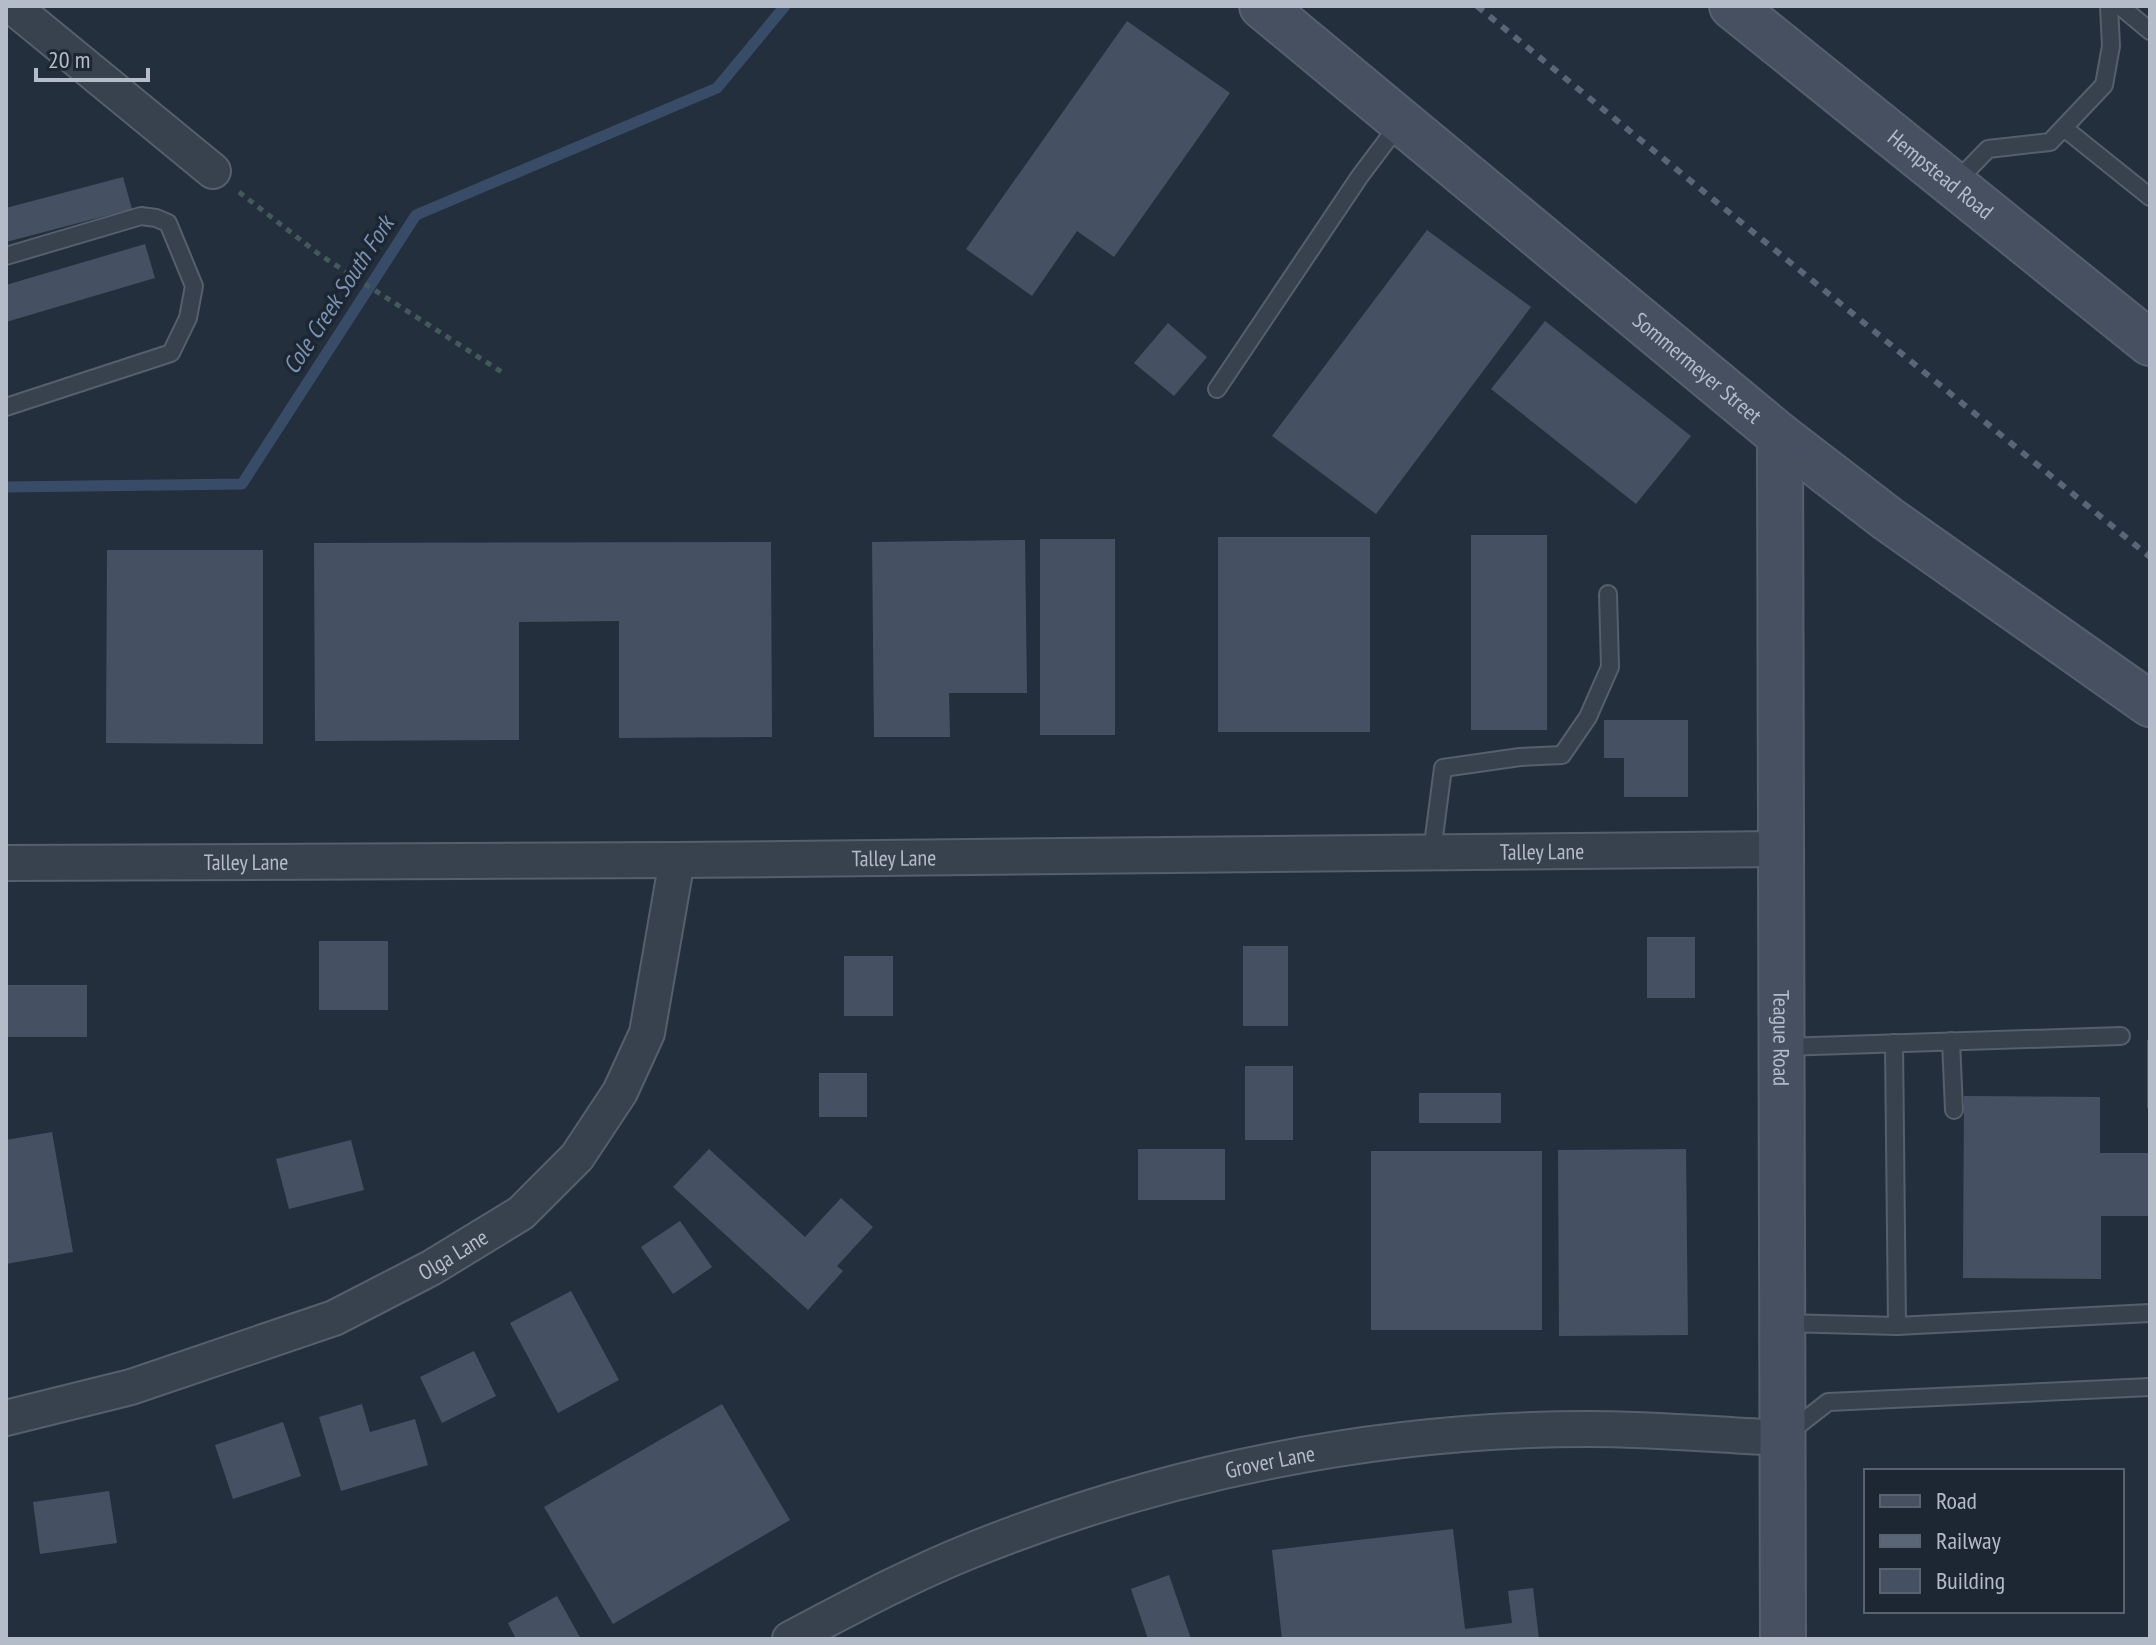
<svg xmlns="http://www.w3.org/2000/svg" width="2156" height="1645" font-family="'PT Sans Narrow',sans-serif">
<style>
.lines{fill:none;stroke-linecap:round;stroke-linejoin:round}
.stream{stroke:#394c67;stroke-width:11}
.building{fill:#455162}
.lane-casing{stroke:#565f6c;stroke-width:20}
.street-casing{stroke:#565f6c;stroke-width:38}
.secondary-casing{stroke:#565f6c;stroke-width:48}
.path{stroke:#44595c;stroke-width:5;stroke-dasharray:6 6;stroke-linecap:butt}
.lane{stroke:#38414e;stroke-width:16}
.street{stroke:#38414e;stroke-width:34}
.secondary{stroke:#465061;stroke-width:44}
.rail{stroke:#5a6575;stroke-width:6;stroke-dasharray:8 8;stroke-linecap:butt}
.labels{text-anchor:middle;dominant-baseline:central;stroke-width:7;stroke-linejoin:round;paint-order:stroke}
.street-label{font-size:22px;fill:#b4bcc9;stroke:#1d2633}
.water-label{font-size:24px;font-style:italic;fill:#7c92b1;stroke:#1d2633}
</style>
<rect width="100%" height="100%" fill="#242f3e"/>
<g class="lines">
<!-- stream -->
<path class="stream" d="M6,487L242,484L416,215L717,88L785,6"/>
</g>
<!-- building -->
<g class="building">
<path d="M1127,21L1230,93L1114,257L1077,231L1032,296L966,249Z"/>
<path d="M123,177L132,209L6,242V208Z"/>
<path d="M1427,230L1531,307L1376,514L1272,436Z"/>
<path d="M145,244L155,278L6,322V285Z"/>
<path d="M1545,321L1691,436L1636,504L1491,389Z"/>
<path d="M1168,323L1207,357L1174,396L1134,363Z"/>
<rect x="1471" y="535" width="76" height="195"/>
<rect x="1218" y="537" width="152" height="195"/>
<rect x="1040" y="539" width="75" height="196"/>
<path d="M1025,540L1027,693H949L950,737H874L872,542Z"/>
<path d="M771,542L772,737L619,738V621L519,622V740L315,741L314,543Z"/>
<path d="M107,550H263V744L106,743Z"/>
<path d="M1604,720H1688V797H1624V758H1604Z"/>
<rect x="1647" y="937" width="48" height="61"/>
<rect x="319" y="941" width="69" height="69"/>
<rect x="1243" y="946" width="45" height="80"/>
<rect x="844" y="956" width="49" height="60"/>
<rect x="6" y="985" width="81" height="52"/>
<rect x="2147" y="1040" width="3" height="68"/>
<rect x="1245" y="1066" width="48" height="74"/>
<rect x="819" y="1073" width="48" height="44"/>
<rect x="1419" y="1093" width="82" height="30"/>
<path d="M1964,1096L2100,1097V1153H2150V1216H2101V1279L1963,1278Z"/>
<path d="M52,1132L73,1252L6,1264V1140Z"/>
<path d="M351,1140L364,1190L289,1209L276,1159Z"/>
<path d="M709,1149L805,1237L841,1198L873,1227L837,1266L843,1271L808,1310L673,1187Z"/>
<rect x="1138" y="1149" width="87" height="51"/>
<path d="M1686,1149L1688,1335L1559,1336L1558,1150Z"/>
<rect x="1371" y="1151" width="171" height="179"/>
<path d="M680,1221L712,1267L673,1294L641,1247Z"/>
<path d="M571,1291L619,1380L558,1413L510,1323Z"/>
<path d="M474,1351L496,1396L442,1423L420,1377Z"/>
<path d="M362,1404L370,1432L415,1419L428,1465L341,1491L319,1417Z"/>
<path d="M722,1404L790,1520L613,1624L544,1507Z"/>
<path d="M283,1422L301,1476L233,1499L215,1445Z"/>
<path d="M109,1491L117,1543L40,1554L33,1502Z"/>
<path d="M1453,1529L1465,1629L1512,1623L1508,1591L1533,1588L1539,1639H1282L1272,1550Z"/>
<path d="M1169,1575L1191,1639H1148L1131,1589Z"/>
<path d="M557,1596L581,1639H516L508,1623Z"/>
</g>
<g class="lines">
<defs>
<g id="lane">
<path d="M2120,6L2150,31"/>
<path d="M2064,128L2150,197"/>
<path d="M1956,182L1988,149L2050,142L2104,85L2111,46L2109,6"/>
<path d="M6,256L141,216L156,218L168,223L194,286L188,318L171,353L6,407"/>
<path d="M1217,389L1360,176L1400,123"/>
<path d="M1432,852L1443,768L1520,757L1562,755L1588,717L1610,667L1608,594"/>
<path d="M1951,1041L1954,1110"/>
<path d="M1894,1043L1897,1326"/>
<path d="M1783,1047L2121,1036"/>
<path d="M1784,1323L1897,1326L2150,1313"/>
<path d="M1787,1434L1828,1402L2150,1387"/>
</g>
<g id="street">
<path d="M12,6L213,171"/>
<path id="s1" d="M6,863L677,860L1781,849"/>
<path id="s2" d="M6,1418L131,1387L334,1318L431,1268L521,1213L577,1157L620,1092L647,1033L677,860"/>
<path id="s3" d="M790,1639C849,1608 908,1576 970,1551C1165,1472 1378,1429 1589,1429C1653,1429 1718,1435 1783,1438"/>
</g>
<g id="secondary">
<path id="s4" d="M1262,6L1780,436L1888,519L2150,704"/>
<path id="s5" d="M1732,6L2150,343"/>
<path id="s6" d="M1780,436L1783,1639"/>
</g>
</defs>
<!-- lane casing -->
<use href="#lane" class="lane-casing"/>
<!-- street casing -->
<use href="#street" class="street-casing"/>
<!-- secondary casing -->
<use href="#secondary" class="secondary-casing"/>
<!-- path -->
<path class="path" d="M239,192L320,255L505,374"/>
<!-- lane -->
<use href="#lane" class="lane"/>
<!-- street -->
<use href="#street" class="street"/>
<!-- secondary -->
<use href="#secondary" class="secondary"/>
<!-- rail -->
<path class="rail" d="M1477,6L2150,557"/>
</g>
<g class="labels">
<!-- street labels -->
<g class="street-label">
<text stroke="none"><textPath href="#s5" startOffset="268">Hempstead Road</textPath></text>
<text stroke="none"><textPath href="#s4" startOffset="566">Sommermeyer Street</textPath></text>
<text stroke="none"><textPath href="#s1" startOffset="1536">Talley Lane</textPath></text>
<text stroke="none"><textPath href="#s1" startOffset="888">Talley Lane</textPath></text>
<text stroke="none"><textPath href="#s1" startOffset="240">Talley Lane</textPath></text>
<text stroke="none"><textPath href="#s6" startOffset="602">Teague Road</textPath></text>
<text stroke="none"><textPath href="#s2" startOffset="478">Olga Lane</textPath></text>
<text stroke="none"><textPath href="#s3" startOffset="514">Grover Lane</textPath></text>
</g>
<!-- water labels -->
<g class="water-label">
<text transform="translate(338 295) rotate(-57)">Cole Creek South Fork</text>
</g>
</g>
<!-- border -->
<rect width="2156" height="1645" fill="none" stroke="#b4bcc9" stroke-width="16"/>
<!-- legend -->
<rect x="1864" y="1469" width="260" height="144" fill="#1d2633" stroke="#59626f" stroke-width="2"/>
<rect x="1880" y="1495" width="40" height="12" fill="#465061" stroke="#59626f" stroke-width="2"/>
<text x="1936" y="1509" font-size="24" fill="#b4bcc9">Road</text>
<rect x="1880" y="1535" width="40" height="12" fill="#5a6575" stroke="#59626f" stroke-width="2"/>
<text x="1936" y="1549" font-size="24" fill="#b4bcc9">Railway</text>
<rect x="1880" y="1569" width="40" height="24" fill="#455162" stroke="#59626f" stroke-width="2"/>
<text x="1936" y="1589" font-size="24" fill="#b4bcc9">Building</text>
<!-- scale -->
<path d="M36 68v12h112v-12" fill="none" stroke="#b4bcc9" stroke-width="4"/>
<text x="48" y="68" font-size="24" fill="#b4bcc9" stroke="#1d2633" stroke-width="6" paint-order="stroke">20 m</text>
</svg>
